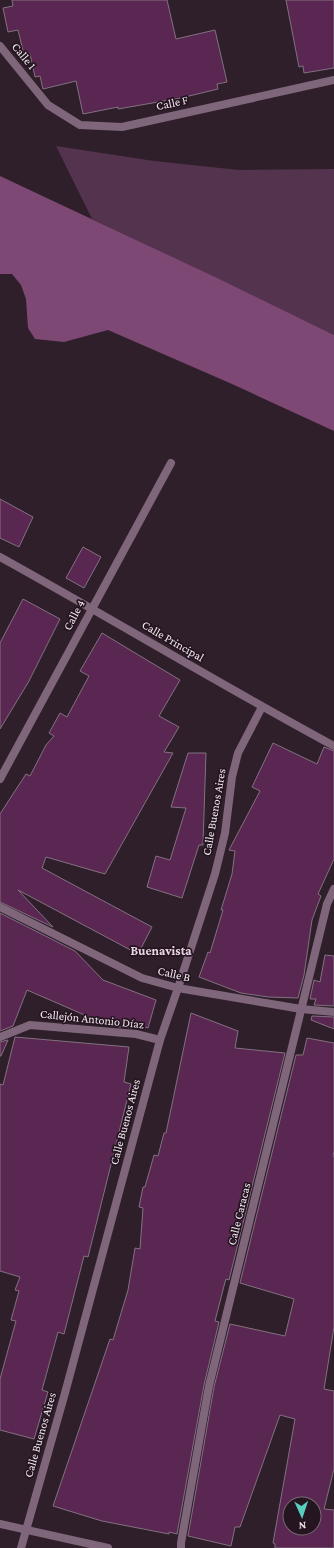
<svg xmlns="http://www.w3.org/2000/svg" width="334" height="1548" font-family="'Crimson Pro',serif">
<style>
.green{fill:#54334e}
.water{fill:#7e4875}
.building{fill:#5a2753;stroke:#83717f;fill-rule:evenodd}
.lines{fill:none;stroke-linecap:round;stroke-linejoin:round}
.street{stroke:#7f667a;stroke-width:8}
.labels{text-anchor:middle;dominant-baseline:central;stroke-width:3.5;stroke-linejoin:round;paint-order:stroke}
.street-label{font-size:12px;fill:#f2e8f0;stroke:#241521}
.neighbourhood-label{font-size:13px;font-weight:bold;fill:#ecd7e7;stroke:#241521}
</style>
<rect width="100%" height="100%" fill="#2e1f2b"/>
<!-- green -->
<path class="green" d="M56,146L154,161L239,170L334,169V335L92,219Z"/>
<!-- water -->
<path class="water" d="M0,176L217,278L334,335V431L232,384L108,330L64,342L35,339L28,328L26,299L21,285L12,274H0Z"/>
<!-- building -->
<g class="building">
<path d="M12,0H167L176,39L215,30L227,82L217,84L218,89L181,98L118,109V107L83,114L76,81L43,89L40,76L35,77L30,54L24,55L18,30L8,32L3,8L13,6Z"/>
<path d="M286,0H334V68L304,73L303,66L299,67Z"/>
<path d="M0,499L33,517L19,547L0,538Z"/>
<path d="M83,547L101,557L84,588L66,578Z"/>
<path d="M23,599L60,619L29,681L0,729V643Z"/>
<path d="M102,633L180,680L159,716L179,727L164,752L173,753L105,874L46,857L42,868L152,927L138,954L18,890L53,927L0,902V814L26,774L30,776L46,745L54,736L49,733L60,713L67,717L89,676L80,671Z"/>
<path d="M273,743L317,764L324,747L334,751V859L318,894L321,896L312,920L304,975L298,998L268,997L241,993L199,977L208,952L210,953L223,910H221L232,874L235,851L229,850L260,791L252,787Z"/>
<path d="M188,753H206L203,845H199L182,898L147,887L156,856L170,860L186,808L171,807Z"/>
<path d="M0,913L75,951L103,980L156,1000L148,1028L132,1024V1028L110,1026L27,990L13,1026L0,1031Z"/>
<path d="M325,955L334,956V1006L314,1005L316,999H310L314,980L320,982Z"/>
<path d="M191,1013L238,1031L235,1048L285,1053L229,1280L226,1279L225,1282L215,1321L219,1322L204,1385L177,1534L169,1532V1534L102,1521L53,1506L110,1339L113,1340L128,1290L135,1248L140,1249L143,1208L139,1207L143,1187H145L154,1155L158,1156L164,1133H166Z"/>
<path d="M312,1016L334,1017V1029L311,1020Z"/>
<path d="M15,1037L129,1047L124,1082L131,1084L88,1257L84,1256L64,1334L58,1332L42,1390L48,1392L34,1439L0,1430V1379L16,1321L11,1320L19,1291L15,1290L20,1277L0,1271V1084L3,1085Z"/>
<path d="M307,1038L334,1043V1151L333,1156H334V1327L324,1389L334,1391V1469L324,1509L334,1510V1548H275V1544L273,1543L295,1419L280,1415L240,1527H235L231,1546L188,1536L214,1387L230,1324L285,1336L294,1299L240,1283L296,1055H303ZM290,1504H314V1528H290Z"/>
<path d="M8,1040L1,1056H0V1042Z"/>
</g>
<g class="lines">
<!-- street -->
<g class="street">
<path d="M0,46L48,105L80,125L122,127L334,80"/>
<path d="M0,557C112,619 221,685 334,746"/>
<path d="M0,779L171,463"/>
<path d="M0,907L142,978L178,988L301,1009L334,1012"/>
<path d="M0,1037L30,1025L136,1034L160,1040"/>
<path d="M0,1524L108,1548"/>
<path d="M21,1548L65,1393L160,1040L178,988L215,874L225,833L232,777L238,753L262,707"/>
<path d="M181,1548V1543L209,1386L327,904L334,889"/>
</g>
</g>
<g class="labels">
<!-- street labels -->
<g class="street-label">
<text transform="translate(24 56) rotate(51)">Calle 1</text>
<text transform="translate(172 103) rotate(-12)">Calle F</text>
<text transform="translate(74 615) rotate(-62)">Calle 4</text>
<text transform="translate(173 641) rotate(30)">Calle Principal</text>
<text transform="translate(214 812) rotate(-80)">Calle Buenos Aires</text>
<text transform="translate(174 974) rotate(13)">Calle B</text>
<text transform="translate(92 1019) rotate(6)">Callejón Antonio Díaz</text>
<text transform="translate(125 1122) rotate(-75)">Calle Buenos Aires</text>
<text transform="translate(239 1214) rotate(-76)">Calle Caracas</text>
<text transform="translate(40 1435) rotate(-74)">Calle Buenos Aires</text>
</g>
<!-- neighbourhood labels -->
<g class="neighbourhood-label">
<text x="161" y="950">Buenavista</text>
</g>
</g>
<!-- north arrow -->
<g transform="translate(302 1516) rotate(177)"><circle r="19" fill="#241521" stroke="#766974"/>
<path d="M0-3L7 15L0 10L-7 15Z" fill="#59cebe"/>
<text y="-6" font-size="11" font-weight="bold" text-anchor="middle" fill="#f2e8f0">N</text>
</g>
</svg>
